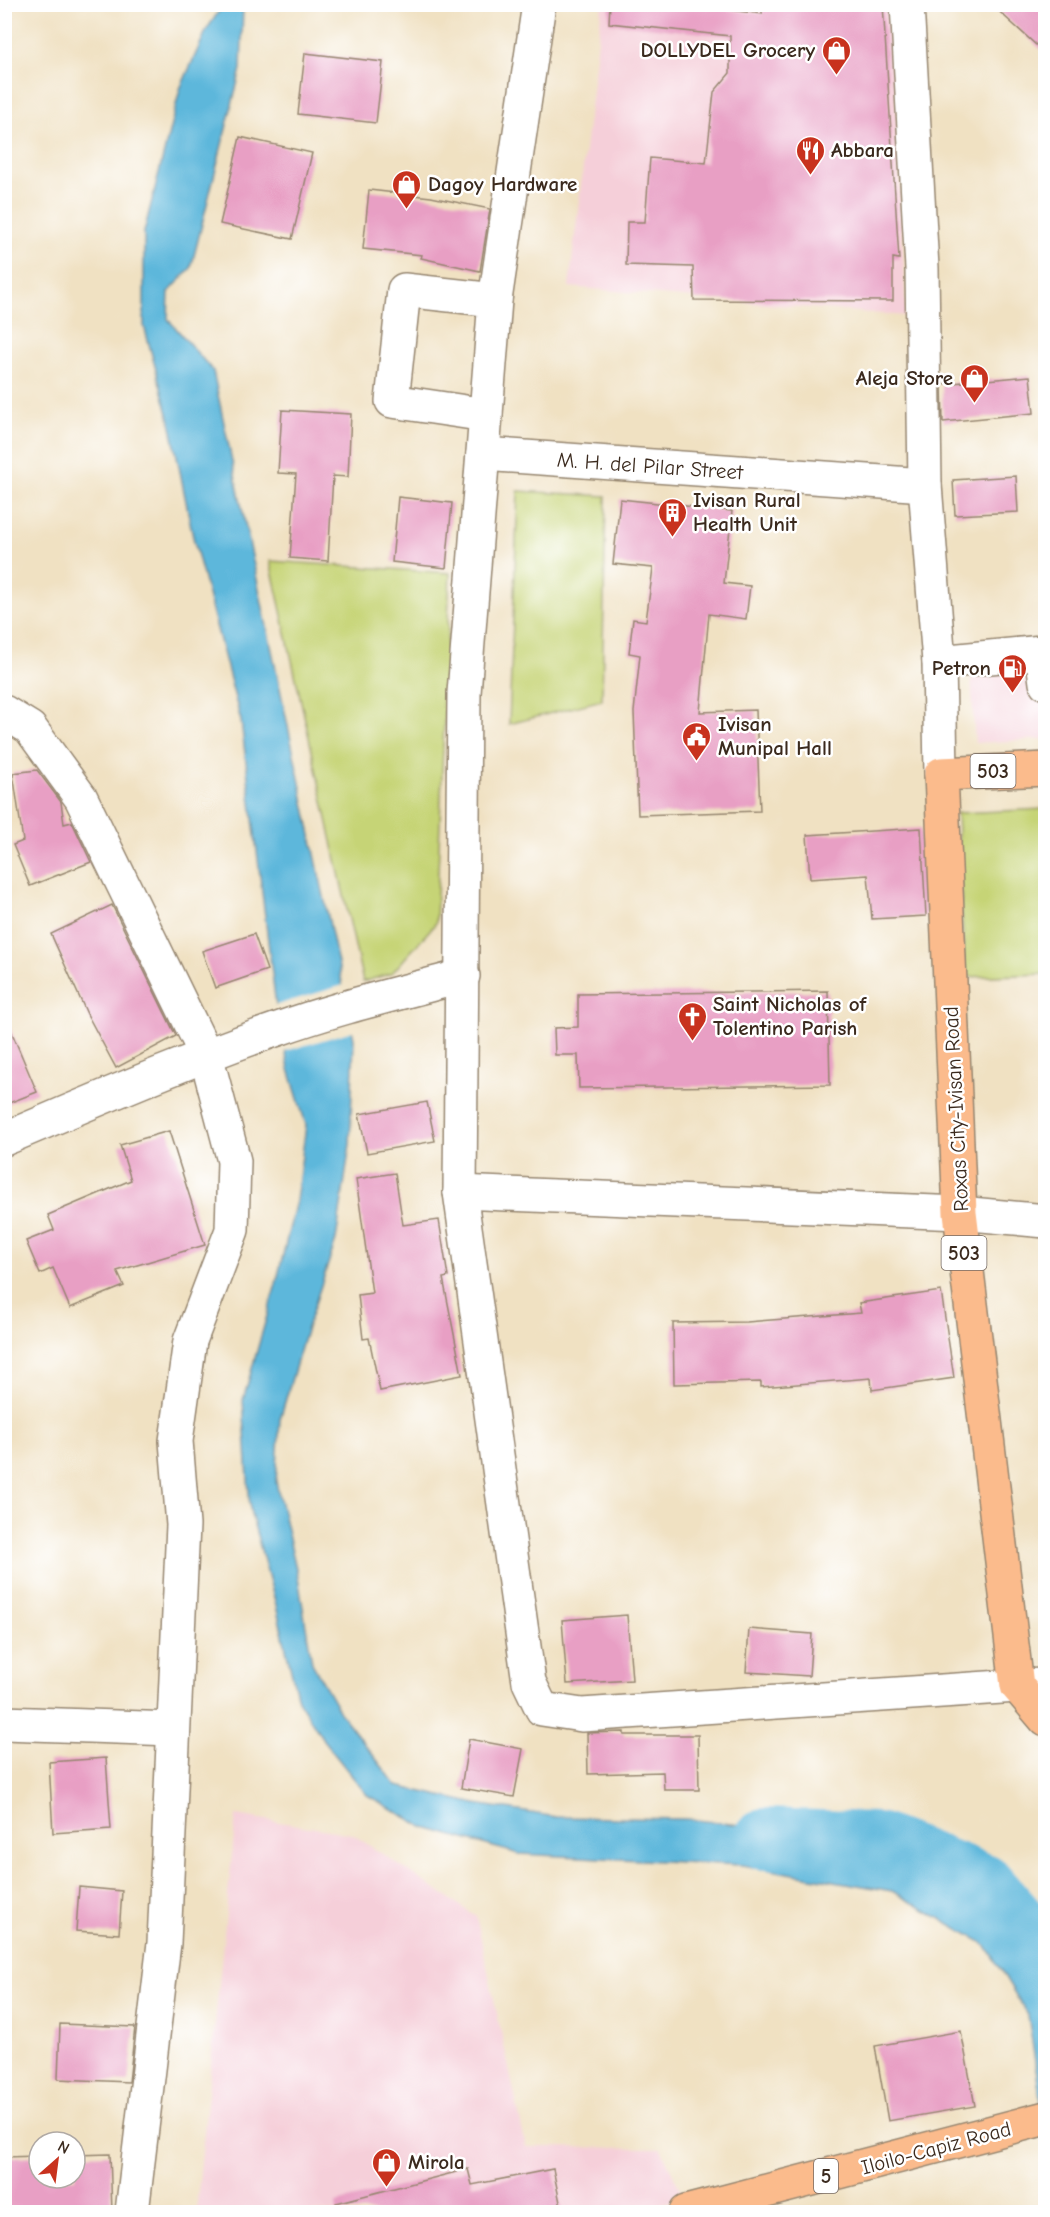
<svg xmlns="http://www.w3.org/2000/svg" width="1050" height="2217" font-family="'Comic Neue',sans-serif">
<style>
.built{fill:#f5cfd9}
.green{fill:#c6d476;stroke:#807f4a;stroke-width:1.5}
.water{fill:#5db7db;stroke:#4c707c;stroke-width:1.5}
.pier{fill:#f0e1c2}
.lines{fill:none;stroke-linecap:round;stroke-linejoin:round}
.river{stroke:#5db7db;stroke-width:62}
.building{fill:#e89fc4}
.minor-casing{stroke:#968670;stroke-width:36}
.major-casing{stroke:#968670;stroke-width:36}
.highway-casing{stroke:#968670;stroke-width:36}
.minor{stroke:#fff;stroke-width:33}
.major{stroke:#fbbb8c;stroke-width:33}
.highway{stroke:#fbbb8c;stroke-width:33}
.labels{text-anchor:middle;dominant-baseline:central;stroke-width:5;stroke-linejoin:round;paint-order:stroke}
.shield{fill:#fff;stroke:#766a62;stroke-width:1.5}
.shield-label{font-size:20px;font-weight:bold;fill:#3b2a1e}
.poi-label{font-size:21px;font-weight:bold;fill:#3b2a1e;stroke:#fff;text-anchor:start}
.street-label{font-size:21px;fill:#3b2a1e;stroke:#fff}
</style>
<rect width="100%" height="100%" fill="#fff"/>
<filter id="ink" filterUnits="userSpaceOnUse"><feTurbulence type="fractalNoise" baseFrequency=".0167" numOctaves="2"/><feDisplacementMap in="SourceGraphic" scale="12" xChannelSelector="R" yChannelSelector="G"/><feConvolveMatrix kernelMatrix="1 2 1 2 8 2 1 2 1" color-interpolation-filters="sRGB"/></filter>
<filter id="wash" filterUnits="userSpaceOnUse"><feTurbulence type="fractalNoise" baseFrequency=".008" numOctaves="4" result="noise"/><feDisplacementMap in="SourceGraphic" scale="24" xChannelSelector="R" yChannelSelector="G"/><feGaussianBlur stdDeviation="1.35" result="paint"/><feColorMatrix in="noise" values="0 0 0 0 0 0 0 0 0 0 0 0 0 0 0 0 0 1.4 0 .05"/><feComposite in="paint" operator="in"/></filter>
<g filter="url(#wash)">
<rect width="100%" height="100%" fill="#f0e1c2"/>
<!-- built -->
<g class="built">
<path d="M602,5H892L906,316L717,300H694V298L569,287Z"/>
<path d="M1045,640V739L975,743L969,644Z"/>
<path d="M236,1815L352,1834L476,1916L526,2147L661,2148L684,2198L629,2212H196Z"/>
</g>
<!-- green -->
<g class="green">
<path d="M518,491L606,496L602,700L509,724Z"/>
<path d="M270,561L450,573L436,923L392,973L363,982Z"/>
<path d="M1045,809V974L965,977L957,813Z"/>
</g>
<!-- water -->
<path class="water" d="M223,5H243L241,69L191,268L169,292L168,319L213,371L354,1039L350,1144L336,1240L305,1334L280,1419L276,1482L298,1577L312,1663L342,1715L397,1786L476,1804L556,1817L687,1819L787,1830L950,1861L1012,1899L1045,1934V2107L1042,2108L1028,2015L985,1944L892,1891L742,1865L519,1854L425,1828L367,1795L324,1741L298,1700L274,1597L250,1510L243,1400L276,1284L296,1201L306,1125L289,1069L276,1006L241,721L193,537L170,421L144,326V232L180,89L207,29Z"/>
<!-- pier -->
<path class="pier" d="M347,984L356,1030L283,1052L273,1006Z"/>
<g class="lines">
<!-- river -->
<path class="river" d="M765,1839L877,1843L983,1884L1032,1940L1046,1962"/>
</g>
<g id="blocks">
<!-- building -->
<g class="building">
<path d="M610,4H678L762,14V4H883L899,259L893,258V301L694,300L693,267L626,265L627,222H645L650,158L706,163L714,92L730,73V36L609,23Z"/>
<path d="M991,4H1046V54Z"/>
<path d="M305,53L383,62L376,123L298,114Z"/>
<path d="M240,137L312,153L292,239L220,224Z"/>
<path d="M369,190L431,197L490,209L480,271L421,258L422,255L363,249Z"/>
<path d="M1030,376L1034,413L943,422L942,384Z"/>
<path d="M282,410L351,414L348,477L333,476L328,561L290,558L296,474L278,473Z"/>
<path d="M1016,476L1018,512L955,515L953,480Z"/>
<path d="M398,497L452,503L446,568L392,562Z"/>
<path d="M620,499L732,511L724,583L750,586L746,619L709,614L700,712L756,710L760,811L638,815L634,712L640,655L629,653L633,619L646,621L653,568L613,564Z"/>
<path d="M37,770L61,802L64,824L72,822L91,862L30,886L13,845L23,841L13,773Z"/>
<path d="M921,828L926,916L872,919L868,875L810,879L807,835Z"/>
<path d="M112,905L176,1036L116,1068L87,1014L51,934Z"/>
<path d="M254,934L267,970L215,988L202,951Z"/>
<path d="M828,991L830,1085L579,1088L578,1055H555L554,1028L578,1027V994Z"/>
<path d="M4,1014L37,1092L4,1105Z"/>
<path d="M427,1102L435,1141L367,1153L359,1114Z"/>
<path d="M169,1131L205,1245L117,1271L124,1286L70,1308L53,1268L40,1274L26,1241L54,1230L48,1215L131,1180L120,1145Z"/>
<path d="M395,1173L403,1225L439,1220L448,1277L443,1278L462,1375L380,1391L369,1338L363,1339L358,1295L372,1293L356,1179Z"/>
<path d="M941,1291L954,1378L872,1390L871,1378L761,1387V1382L674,1384L673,1323L747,1322L861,1313L859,1303Z"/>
<path d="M627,1615L632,1680L567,1684L562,1620Z"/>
<path d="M749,1629L812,1634L809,1676L746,1672Z"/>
<path d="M624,1732V1735H698L699,1790H664L663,1772L588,1774L587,1733Z"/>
<path d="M469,1739L523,1749L514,1797L461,1788Z"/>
<path d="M106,1758L111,1829L53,1833L49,1762Z"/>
<path d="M79,1887L122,1891L119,1934L76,1931Z"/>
<path d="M60,2024L135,2027L129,2082L58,2079Z"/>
<path d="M961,2031L975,2106L888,2121L875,2046Z"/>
<path d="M110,2154L112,2212H4V2157L39,2156V2178H75V2155Z"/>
<path d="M468,2169L472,2185L553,2169L562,2212H337L336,2203Z"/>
</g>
</g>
</g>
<g filter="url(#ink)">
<use href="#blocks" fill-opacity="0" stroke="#968670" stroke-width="1.5"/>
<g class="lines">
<defs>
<g id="minor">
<path d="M539,4L495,300L464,693L460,1192L529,1682L542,1709L582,1715L1017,1686L1046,1685"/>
<path d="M907,4L922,268L925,485L939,662L941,774"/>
<path d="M486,415L392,401L404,290L495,300"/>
<path d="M483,454L925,485"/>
<path d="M939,662L1042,652L1046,683"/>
<path d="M4,712L30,728L81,798L206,1055L234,1161L232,1230L190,1341L176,1441L183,1525L164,1943L132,2212"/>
<path d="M4,1139C94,1101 183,1062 275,1030C336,1008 400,993 463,976"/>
<path d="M460,1192L960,1213L1046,1221"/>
<path d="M4,1723L173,1729"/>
</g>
<path id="major" d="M1046,769L941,774L960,1213L1017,1686L1046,1720"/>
<path id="highway" d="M686,2212L1046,2118"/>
</defs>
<!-- minor casing -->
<use href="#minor" class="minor-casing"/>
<!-- major casing -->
<use href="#major" class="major-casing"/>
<!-- highway casing -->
<use href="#highway" class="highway-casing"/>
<!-- minor -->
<use href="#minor" class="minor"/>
<!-- major -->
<use href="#major" class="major"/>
<!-- highway -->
<use href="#highway" class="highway"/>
</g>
</g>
<!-- icons -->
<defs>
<symbol id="shop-pin" viewBox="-11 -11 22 30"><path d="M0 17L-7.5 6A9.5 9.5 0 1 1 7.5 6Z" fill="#c8321e" stroke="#fff"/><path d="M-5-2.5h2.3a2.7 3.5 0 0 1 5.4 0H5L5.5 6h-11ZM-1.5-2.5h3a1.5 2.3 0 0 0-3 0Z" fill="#fff"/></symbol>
<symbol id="restaurant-pin" viewBox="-11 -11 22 30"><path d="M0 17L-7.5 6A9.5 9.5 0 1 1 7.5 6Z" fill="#c8321e" stroke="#fff"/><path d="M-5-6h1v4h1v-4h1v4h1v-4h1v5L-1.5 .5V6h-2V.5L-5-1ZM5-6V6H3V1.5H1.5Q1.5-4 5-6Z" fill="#fff"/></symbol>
<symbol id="building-pin" viewBox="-11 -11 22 30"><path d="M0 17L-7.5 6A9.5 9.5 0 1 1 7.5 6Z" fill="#c8321e" stroke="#fff"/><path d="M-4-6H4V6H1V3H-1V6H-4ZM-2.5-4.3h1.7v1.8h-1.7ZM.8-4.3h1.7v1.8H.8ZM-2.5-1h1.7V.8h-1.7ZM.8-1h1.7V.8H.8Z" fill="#fff"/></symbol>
<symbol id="fuel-pin" viewBox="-11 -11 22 30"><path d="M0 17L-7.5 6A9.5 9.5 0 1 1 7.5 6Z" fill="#c8321e" stroke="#fff"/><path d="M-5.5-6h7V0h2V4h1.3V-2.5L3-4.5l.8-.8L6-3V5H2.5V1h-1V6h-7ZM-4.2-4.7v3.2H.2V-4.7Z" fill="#fff"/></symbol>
<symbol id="civic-pin" viewBox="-11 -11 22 30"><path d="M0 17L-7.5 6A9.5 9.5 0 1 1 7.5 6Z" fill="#c8321e" stroke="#fff"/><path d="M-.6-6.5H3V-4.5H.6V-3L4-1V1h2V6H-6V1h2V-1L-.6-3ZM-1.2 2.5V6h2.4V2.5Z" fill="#fff"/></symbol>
<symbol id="church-pin" viewBox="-11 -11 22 30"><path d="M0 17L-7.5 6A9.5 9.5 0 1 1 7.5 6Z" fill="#c8321e" stroke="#fff"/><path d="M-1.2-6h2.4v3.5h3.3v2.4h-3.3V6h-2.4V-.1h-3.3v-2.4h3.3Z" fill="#fff"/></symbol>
</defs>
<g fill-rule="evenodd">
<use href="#shop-pin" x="820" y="34" width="33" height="45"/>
<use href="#restaurant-pin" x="794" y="134" width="33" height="45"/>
<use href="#shop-pin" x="390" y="168" width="33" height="45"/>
<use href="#shop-pin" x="958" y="362" width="33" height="45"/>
<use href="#building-pin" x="656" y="496" width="33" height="45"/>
<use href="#fuel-pin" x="996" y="652" width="33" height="45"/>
<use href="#civic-pin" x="680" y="720" width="33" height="45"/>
<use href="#church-pin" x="676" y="1000" width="33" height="45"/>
<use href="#shop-pin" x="370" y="2146" width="33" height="45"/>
</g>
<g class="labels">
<!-- shield labels -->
<g class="shield">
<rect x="970.5" y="754" width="45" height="34" rx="4.5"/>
<rect x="941.5" y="1236" width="45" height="34" rx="4.5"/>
<rect x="814" y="2159" width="24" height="34" rx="4.5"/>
</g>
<g class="shield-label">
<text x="993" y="771">503</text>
<text x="964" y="1253">503</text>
<text x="826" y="2176">5</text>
</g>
<!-- poi labels -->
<g class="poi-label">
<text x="815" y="50" text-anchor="end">DOLLYDEL Grocery</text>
<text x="831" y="150">Abbara</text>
<text x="428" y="184">Dagoy Hardware</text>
<text x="953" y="378" text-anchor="end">Aleja Store</text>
<text x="693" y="500">Ivisan Rural<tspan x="693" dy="24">Health Unit</tspan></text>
<text x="991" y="668" text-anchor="end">Petron</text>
<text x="718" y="724">Ivisan<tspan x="718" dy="24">Munipal Hall</tspan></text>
<text x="713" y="1004">Saint Nicholas of<tspan x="713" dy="24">Tolentino Parish</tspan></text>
<text x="408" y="2162">Mirola</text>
</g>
<!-- street labels -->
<g class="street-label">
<text transform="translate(650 466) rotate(4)">M. H. del Pilar Street</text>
<text transform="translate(956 1109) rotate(-93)">Roxas City-Ivisan Road</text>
<text transform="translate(936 2148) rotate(-15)">Iloilo-Capiz Road</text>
</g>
</g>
<!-- margin -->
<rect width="1050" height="2217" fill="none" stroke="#fff" stroke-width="24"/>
<!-- north arrow -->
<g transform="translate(57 2160) rotate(28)"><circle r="28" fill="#ffffff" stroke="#b1aaa5" stroke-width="1.5"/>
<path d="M0-4.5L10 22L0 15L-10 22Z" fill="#c8321e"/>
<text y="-9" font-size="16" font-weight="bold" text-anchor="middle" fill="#3b2a1e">N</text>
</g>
</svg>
